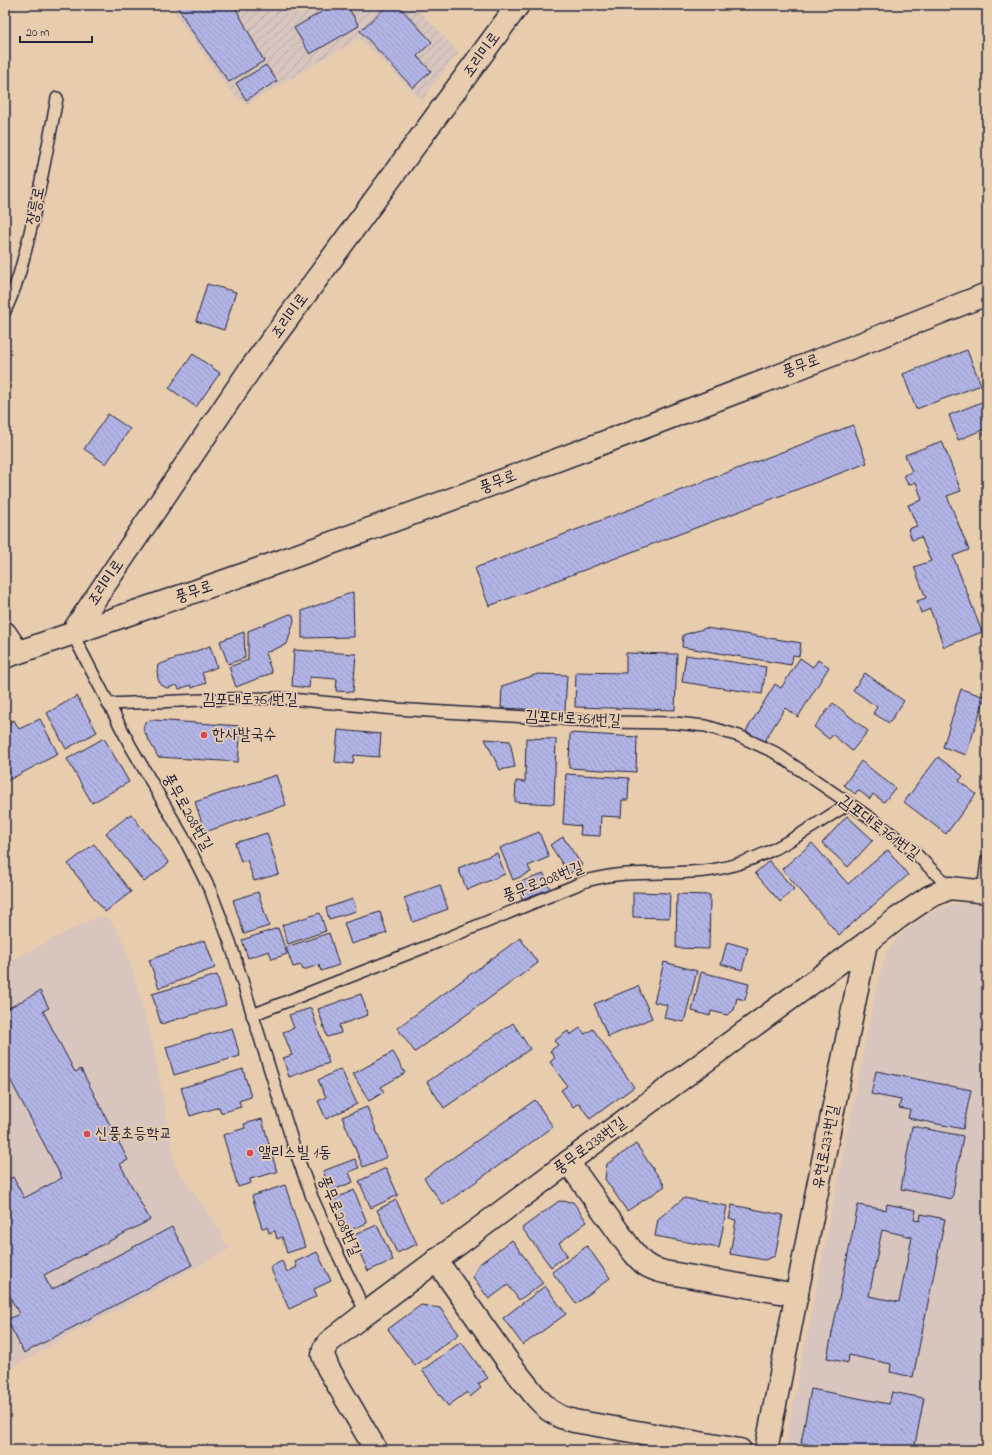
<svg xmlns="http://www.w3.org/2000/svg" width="992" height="1455" font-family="'Indie Flower','Poor Story',sans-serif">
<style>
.built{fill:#d7c5be}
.industrial{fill:url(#industrial-furrows)}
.building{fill:url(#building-back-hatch);stroke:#22223b;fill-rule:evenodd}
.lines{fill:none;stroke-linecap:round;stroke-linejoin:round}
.lane-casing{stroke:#22223b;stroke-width:14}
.street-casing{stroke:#22223b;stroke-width:25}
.secondary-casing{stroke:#22223b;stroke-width:25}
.lane{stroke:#e7ccae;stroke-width:11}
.street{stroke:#e7ccae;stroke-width:22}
.secondary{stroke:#e7ccae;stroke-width:22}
.poi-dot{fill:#d1495b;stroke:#e7ccae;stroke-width:1.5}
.labels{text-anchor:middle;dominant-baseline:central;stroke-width:3.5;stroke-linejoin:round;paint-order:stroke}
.street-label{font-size:16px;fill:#22223b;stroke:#e7ccae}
.poi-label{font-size:16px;fill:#22223b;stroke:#e7ccae;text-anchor:start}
</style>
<defs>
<pattern id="industrial-furrows" width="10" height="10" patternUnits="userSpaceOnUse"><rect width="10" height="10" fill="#d7c5be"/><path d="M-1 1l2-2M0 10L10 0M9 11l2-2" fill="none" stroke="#b8a9a4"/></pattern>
<pattern id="building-back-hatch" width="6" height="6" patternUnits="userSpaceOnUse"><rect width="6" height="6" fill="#b1b4e5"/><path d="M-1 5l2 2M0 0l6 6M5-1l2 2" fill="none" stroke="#989ac5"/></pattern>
</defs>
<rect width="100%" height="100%" fill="#e7ccae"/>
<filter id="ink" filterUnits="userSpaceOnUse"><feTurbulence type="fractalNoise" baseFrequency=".025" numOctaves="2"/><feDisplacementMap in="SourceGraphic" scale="8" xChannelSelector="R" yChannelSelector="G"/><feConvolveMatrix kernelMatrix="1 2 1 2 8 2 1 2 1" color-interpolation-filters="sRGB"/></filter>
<g filter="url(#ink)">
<!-- built -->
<g class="built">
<path d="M966,903L987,907V1404L977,1450H784L877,984L887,952L899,936L921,919L937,909L952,905Z"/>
<path d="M98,916L109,919L116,929L124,944L134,975L154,1049L175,1166L213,1221L229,1249L5,1371V964Z"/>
</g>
<!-- industrial -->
<path class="industrial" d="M172,5H414L458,52L422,100L359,38L246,105L228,88L179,19Z"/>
<!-- building -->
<g class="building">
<path d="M177,5H234L264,61L229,82L189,27Z"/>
<path d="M333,5H347L359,26L310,54L294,28Z"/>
<path d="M388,5H398L432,42L417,56L431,71L413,88L360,31Z"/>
<path d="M266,65L277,81L246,100L236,83Z"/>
<path d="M207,284L236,292L224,330L196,321Z"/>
<path d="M967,350L981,385L916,409L903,374Z"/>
<path d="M193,354L220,373L196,407L169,388Z"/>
<path d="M987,400V440H986L982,430L958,440L949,415Z"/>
<path d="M108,414L130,429L106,464L84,449Z"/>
<path d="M853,425L867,463L489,606L475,568Z"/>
<path d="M942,441L961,491L947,496L969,550L953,556L982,632L944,647L930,609L921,613L917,601L926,598L914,567L931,561L921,537L912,540L908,529L917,526L908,505L922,500L916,482L908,485L904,475L912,472L905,455Z"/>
<path d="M353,592L354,637L302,638V611Z"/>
<path d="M290,614L293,615L294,621L287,644L265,653L272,673L236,687L229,667L248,660V631Z"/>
<path d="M706,628L801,643L799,656L793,655L791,665L682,647L683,635Z"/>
<path d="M244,632L245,658L228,664L220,641Z"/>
<path d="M210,646L217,667L202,673L206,683L192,688L191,685L179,689L177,685L167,688L161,685L158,679L157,671L158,665Z"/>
<path d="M294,650L356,654L353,692L336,691L337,679L310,677L309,688L292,686Z"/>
<path d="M626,653L677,654L675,710L575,707L576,672L626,673Z"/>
<path d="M686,655L766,667L762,694L682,682Z"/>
<path d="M800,658L813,667L818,660L829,667L798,717L785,708L764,742L746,731L775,684L781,688Z"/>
<path d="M865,673L904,701L889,723L873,713L877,707L853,690Z"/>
<path d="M538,674L567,675L565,711L501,708L502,686Z"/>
<path d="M961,689L985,697L966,755L943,747Z"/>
<path d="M77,696L97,732L66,749L47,713Z"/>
<path d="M833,703L868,731L852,751L833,735L829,739L814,727Z"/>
<path d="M40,719L58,754L5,782V725L14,720L19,729Z"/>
<path d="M153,720L241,726L238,762L158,757L143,729L145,722Z"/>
<path d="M338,730L381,734L379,757L354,755L353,764L335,762Z"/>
<path d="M570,733L637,737L636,772L569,768Z"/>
<path d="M104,738L129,782L92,803L67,759Z"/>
<path d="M526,738L556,739L554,804L515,802L516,781L525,782Z"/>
<path d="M485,739L510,741L515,767L500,770Z"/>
<path d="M938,757L963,776L959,781L976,794L946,834L904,802Z"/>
<path d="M861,761L895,788L884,802L873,794L870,799L858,790L855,794L844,785Z"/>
<path d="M566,774L629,778L628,800H622L621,817L601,816L600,836L580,835L581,826L563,824Z"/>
<path d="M276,775L286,805L205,832L195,802Z"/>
<path d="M131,814L169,863L144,882L106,833Z"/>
<path d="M847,816L873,840L848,867L822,843Z"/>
<path d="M539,832L549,857L528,866L531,872L513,880L500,848Z"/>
<path d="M267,833L279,874L254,881L247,860L241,862L235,843Z"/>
<path d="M563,837L582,865L569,874L550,845Z"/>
<path d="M812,843L848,884L888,850L908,875L839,935L782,869Z"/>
<path d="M94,844L131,892L105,912L68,864Z"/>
<path d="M497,853L505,874L467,890L458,868Z"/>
<path d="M769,861L794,889L780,902L755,873Z"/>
<path d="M544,874L550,889L522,899L517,883Z"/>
<path d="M440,885L448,909L413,922L404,898Z"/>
<path d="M258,892L269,926L244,934L233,900Z"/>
<path d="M633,892L670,893L669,918L633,917Z"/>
<path d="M677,894L710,895L709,949L676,948Z"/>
<path d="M353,899L356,911L329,919L326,908Z"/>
<path d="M380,912L387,933L351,944L344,923Z"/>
<path d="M320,913L326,931L288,944L282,925Z"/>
<path d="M278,928L287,954L272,959L269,951L248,958L242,940Z"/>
<path d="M329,933L339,965L321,971L319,965L303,970L301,965L293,967L286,947Z"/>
<path d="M520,938L538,963L415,1052L397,1028Z"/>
<path d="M205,940L215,968L159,988L149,960Z"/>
<path d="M727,942L748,948L742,970L721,964Z"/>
<path d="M664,962L697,971L684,1022L664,1018L667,1005L654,1002Z"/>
<path d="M701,972L749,984L745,1000L737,998L734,1010L727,1015L711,1011L710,1016L692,1011Z"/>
<path d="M217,975L226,1005L161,1024L152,994Z"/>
<path d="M638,986L652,1018L608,1037L594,1004Z"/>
<path d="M40,991L49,1008L43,1011L75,1072L81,1069L128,1160L120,1164L150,1220L44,1275L51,1290L172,1227L192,1265L24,1353L7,1320L19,1314L5,1287V1181L13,1177L24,1198L62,1178L5,1070V1010Z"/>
<path d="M361,994L368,1015L339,1025L341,1033L327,1037L318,1009Z"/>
<path d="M311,1008L329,1063L289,1077L283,1058L292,1055L283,1032L294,1028L289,1015Z"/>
<path d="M513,1023L530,1049L444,1108L427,1082Z"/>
<path d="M232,1028L240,1056L174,1075L166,1047Z"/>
<path d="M580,1028L585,1034L593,1029L634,1087L590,1119L579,1103L573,1107L561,1090L567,1086L550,1062L555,1058L550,1051L558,1045L554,1041L568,1031L570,1035Z"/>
<path d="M393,1052L405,1073L381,1087L384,1092L369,1101L353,1074Z"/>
<path d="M243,1069L251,1097L239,1101L241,1107L221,1113L219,1107L190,1116L181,1088Z"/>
<path d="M341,1069L357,1104L326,1119L318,1101L326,1097L318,1080Z"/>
<path d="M876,1071L971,1090L963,1129L908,1118L910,1110L899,1108L901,1100L871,1094Z"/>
<path d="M535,1100L553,1127L443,1205L424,1178Z"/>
<path d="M367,1107L387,1157L363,1167L342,1117Z"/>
<path d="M262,1119L277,1172L250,1179L251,1183L238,1187L223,1135L245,1128L244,1124Z"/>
<path d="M912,1126L963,1136L952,1199L901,1189Z"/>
<path d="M636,1144L665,1186L627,1211L605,1179L607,1164Z"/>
<path d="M355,1159L359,1168L349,1172L353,1182L331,1191L323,1171Z"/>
<path d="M386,1168L398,1195L371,1208L359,1181Z"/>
<path d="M285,1185L305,1247L287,1253L282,1237L277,1239L275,1231L269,1233L267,1227L262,1228L252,1196Z"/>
<path d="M354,1190L367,1223L346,1232L332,1200Z"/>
<path d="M684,1198L727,1206L719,1248L655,1236L658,1219Z"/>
<path d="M396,1200L417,1244L397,1253L377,1210Z"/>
<path d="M559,1201L573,1202L587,1222L559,1243L567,1255L551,1267L522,1228Z"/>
<path d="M887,1204L916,1210L914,1220L920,1221L921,1214L945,1219L913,1377L890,1372L891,1364L849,1355L848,1363L827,1358L858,1205L886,1210ZM882,1230L912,1237L899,1302L869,1296Z"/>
<path d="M732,1205L783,1215L775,1256L765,1260L730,1254L736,1220L729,1219Z"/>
<path d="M377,1225L393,1260L368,1271L352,1236Z"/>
<path d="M512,1240L543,1283L519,1300L508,1285L489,1299L473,1277L478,1265Z"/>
<path d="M587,1246L610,1278L576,1304L552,1272Z"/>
<path d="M317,1252L331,1281L314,1289L317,1296L289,1309L270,1267L282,1261L287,1272L297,1267L295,1262Z"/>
<path d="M545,1286L566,1314L523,1345L503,1318Z"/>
<path d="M421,1305L440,1308L459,1334L415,1366L388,1329Z"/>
<path d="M461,1342L488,1378L478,1384L481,1388L470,1397L467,1392L448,1406L422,1370Z"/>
<path d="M811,1389L889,1404L892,1392L924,1398L914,1450H837L801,1443Z"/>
</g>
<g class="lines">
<defs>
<g id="lane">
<path d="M5,311C16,289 22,265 28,241C39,194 48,146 57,98"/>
<path d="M72,633L130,745L185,840L211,892L230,942L296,1153L312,1197L333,1244L366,1313"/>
<path d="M108,704L226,699L280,698L395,709L609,722L675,723L706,726L739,736L774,752L879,824L912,850L950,888"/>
<path d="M983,892L987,860"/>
<path d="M252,1015L428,946L574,886C580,883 587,880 594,879C632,869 673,876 712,870C763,862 806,831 848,804"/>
</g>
<g id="street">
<path d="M5,633L18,652"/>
<path d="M72,633L249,371L518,5"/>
<path d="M568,1162L630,1248C642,1263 645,1267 664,1272L797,1295"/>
<path d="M436,1260L509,1363L537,1398L549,1410L561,1417L574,1421L740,1450"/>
<path d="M376,1450L328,1368L323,1355L324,1349L329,1342L366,1313L579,1154L866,943"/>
<path d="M766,1450L866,943L898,918L929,897L950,888L987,892"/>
</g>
<path id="secondary" d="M5,657C89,627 174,599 259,569C503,482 746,390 987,294"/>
</defs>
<!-- lane casing -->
<use href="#lane" class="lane-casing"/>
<!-- street casing -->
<use href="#street" class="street-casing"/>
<!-- secondary casing -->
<use href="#secondary" class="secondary-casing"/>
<!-- lane -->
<use href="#lane" class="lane"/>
<!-- street -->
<use href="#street" class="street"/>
<!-- secondary -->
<use href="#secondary" class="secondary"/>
</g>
</g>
<!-- markers -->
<g class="poi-dot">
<circle cx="204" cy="735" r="4"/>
<circle cx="87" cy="1134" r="4"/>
<circle cx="250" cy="1153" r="4"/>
</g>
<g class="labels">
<!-- street labels -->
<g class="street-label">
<text transform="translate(482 55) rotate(-54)">조리미로</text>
<text transform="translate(36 206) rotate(-78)">장릉로</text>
<text transform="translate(290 316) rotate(-54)">조리미로</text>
<text transform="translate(801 366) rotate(-21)">풍무로</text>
<text transform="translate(498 482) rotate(-21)">풍무로</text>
<text transform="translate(106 583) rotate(-56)">조리미로</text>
<text transform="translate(194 592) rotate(-19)">풍무로</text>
<text x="250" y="700">김포대로761번길</text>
<text transform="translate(573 719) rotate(3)">김포대로761번길</text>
<text transform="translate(187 812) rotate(61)">풍무로208번길</text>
<text transform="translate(879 828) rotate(37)">김포대로761번길</text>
<text transform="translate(543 882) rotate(-21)">풍무로208번길</text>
<text transform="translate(590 1146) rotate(-36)">풍무로238번길</text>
<text transform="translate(826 1147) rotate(-79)">유현로237번길</text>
<text transform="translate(339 1216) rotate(67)">풍무로208번길</text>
</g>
<!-- poi labels -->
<g class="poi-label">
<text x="212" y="735">한사발국수</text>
<text x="95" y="1134">신풍초등학교</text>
<text x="258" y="1153">앨리스빌 1동</text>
</g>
</g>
<!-- margin -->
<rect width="992" height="1455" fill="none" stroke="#e7ccae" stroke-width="20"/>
<rect x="10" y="10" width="972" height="1435" fill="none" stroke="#22223b" stroke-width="1.5" filter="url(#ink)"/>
<!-- scale -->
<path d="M20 36v6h72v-6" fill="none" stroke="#22223b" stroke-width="2"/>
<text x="26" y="36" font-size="12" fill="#22223b" stroke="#e7ccae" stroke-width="3" paint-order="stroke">20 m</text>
</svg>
